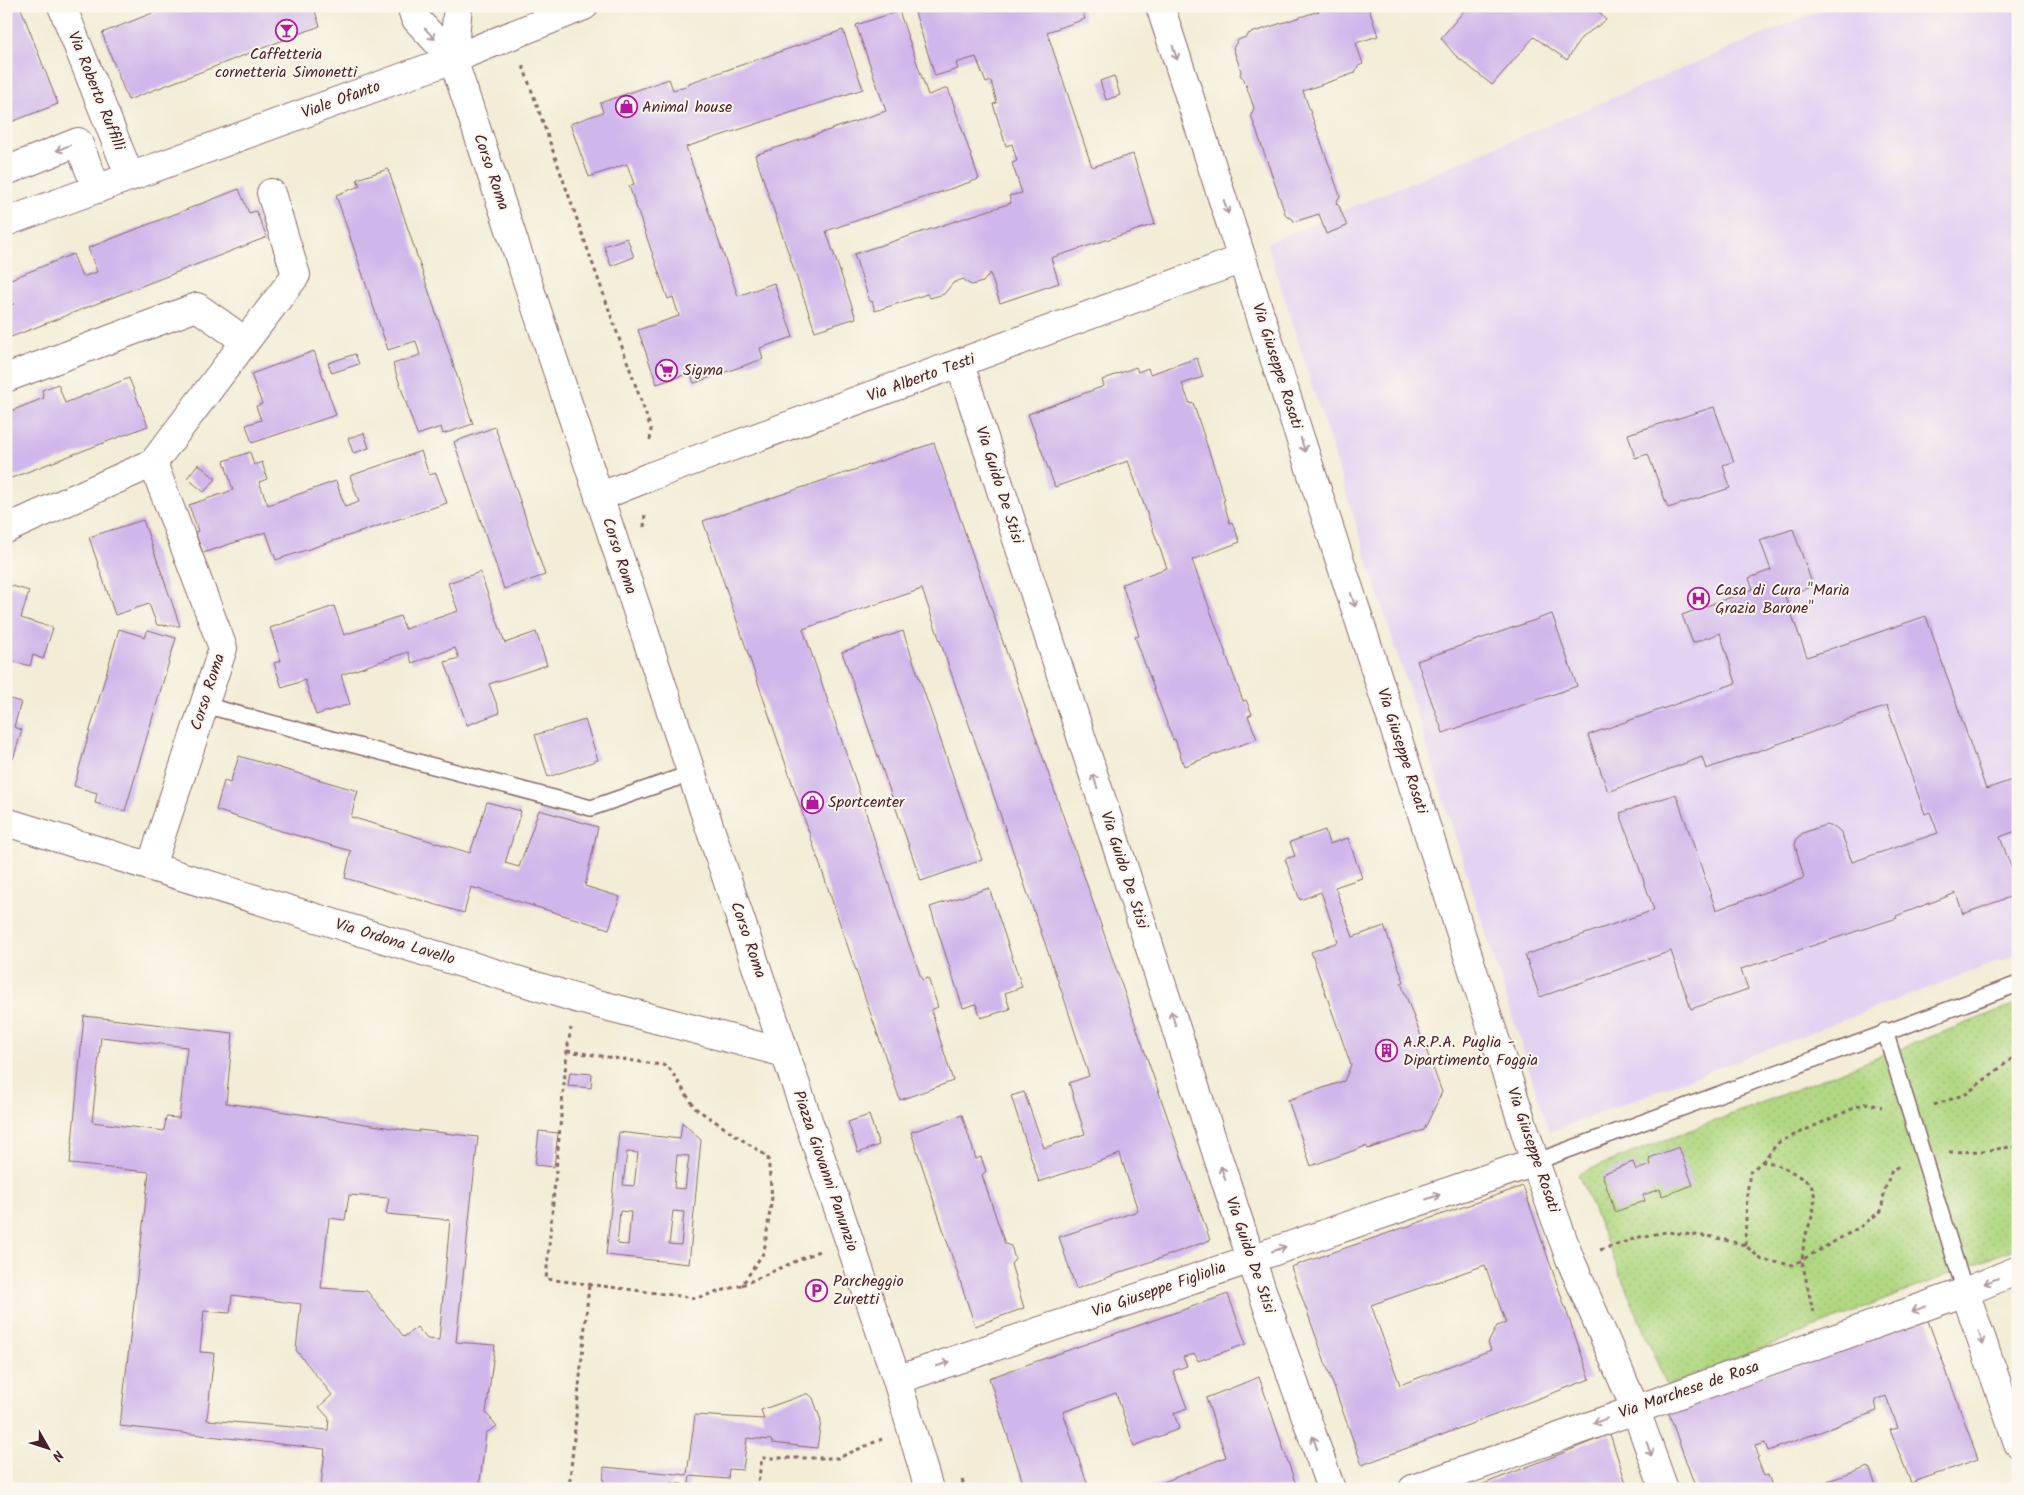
<svg xmlns="http://www.w3.org/2000/svg" width="2024" height="1495" font-family="Kalam,sans-serif">
<style>
.built{fill:#e3d3f2}
.grass{fill:url(#grass-dots);stroke:#7e7c56}
.building{fill:#d0b7eb;fill-rule:evenodd}
.lines{fill:none;stroke-linecap:round;stroke-linejoin:round}
.lane-casing{stroke:#856767;stroke-width:18}
.street-casing{stroke:#856767;stroke-width:30}
.secondary-casing{stroke:#856767;stroke-width:30}
.path{stroke:#856767;stroke-width:3;stroke-dasharray:4 4;stroke-linecap:butt}
.lane{stroke:#fff;stroke-width:15}
.street{stroke:#fff;stroke-width:28}
.secondary{stroke:#fff;stroke-width:28}
.oneway{stroke:#ae9aa0}
.labels{text-anchor:middle;dominant-baseline:central;stroke-width:4;stroke-linejoin:round;paint-order:stroke}
.poi-label{font-size:16px;fill:#4a1f2b;stroke:#fbf7ec;text-anchor:start}
.street-label{font-size:16px;fill:#4a1f2b;stroke:#fbf7ec}
</style>
<defs>
<pattern id="grass-dots" width="8" height="8" patternUnits="userSpaceOnUse" patternTransform="scale(1.25)"><rect width="8" height="8" fill="#b1d882"/><path d="M2 2h.1M6 6h.1" fill="none" stroke="#9ab970" stroke-width="1.8" stroke-linecap="round"/></pattern>
</defs>
<rect width="100%" height="100%" fill="#fbf7ec"/>
<filter id="ink" filterUnits="userSpaceOnUse"><feTurbulence type="fractalNoise" baseFrequency=".02" numOctaves="2"/><feDisplacementMap in="SourceGraphic" scale="10" xChannelSelector="R" yChannelSelector="G"/><feConvolveMatrix kernelMatrix="1 2 1 2 8 2 1 2 1" color-interpolation-filters="sRGB"/></filter>
<filter id="wash" filterUnits="userSpaceOnUse"><feTurbulence type="fractalNoise" baseFrequency=".0096" numOctaves="4" result="noise"/><feDisplacementMap in="SourceGraphic" scale="20" xChannelSelector="R" yChannelSelector="G"/><feGaussianBlur stdDeviation="1.12" result="paint"/><feColorMatrix in="noise" values="0 0 0 0 0 0 0 0 0 0 0 0 0 0 0 0 0 1.4 0 .05"/><feComposite in="paint" operator="in"/></filter>
<g filter="url(#wash)">
<rect width="100%" height="100%" fill="#f3edd7"/>
<!-- built -->
<path class="built" d="M1831,6H2018V954L1549,1132L1267,243Z"/>
<!-- grass -->
<path class="grass" d="M2018,1003V1247L1667,1386L1578,1174Z"/>
<g id="blocks">
<!-- building -->
<g class="building">
<path d="M6,6H20L58,104L6,124Z"/>
<path d="M170,6H313L320,26L128,100L102,33Z"/>
<path d="M913,6H1081L1085,19L1047,32L1092,167L1133,154L1155,224L1051,258L1059,283L1000,303L990,273L983,282L971,285L963,279L953,283L944,294L930,298L927,294L875,311L872,301L870,302L854,254L1011,203L1009,196L1022,193L1012,163L1017,161L1012,144L1006,146L993,104L997,103L991,81L986,83L976,57L956,63L958,69L935,76Z"/>
<path d="M1325,6H1368L1378,36L1356,43L1363,64L1358,66L1355,73L1303,91L1340,196L1336,203L1339,206L1347,226L1326,234L1319,214L1294,222L1293,219L1286,216L1251,115L1254,108L1244,79L1240,75L1241,71L1233,48L1238,40L1248,36V34L1325,9Z"/>
<path d="M1468,6H1594L1606,20L1581,38L1567,60L1534,37L1492,85L1455,55L1441,38Z"/>
<path d="M899,11L928,95L948,88L979,179L826,231L856,318L815,331L755,155L886,111L856,25Z"/>
<path d="M843,30L863,89L686,147L738,296L774,283L793,337L760,348L763,359L694,383L690,373L657,384L638,330L679,316L673,297L668,299L657,267L629,186L634,184L627,164L589,177L570,124L603,112L600,103L669,79L673,90L689,85V83Z"/>
<path d="M1114,76L1120,95L1106,100L1100,81Z"/>
<path d="M388,169L473,424L443,434L441,427L417,435L393,364L420,355L416,341L388,350L336,195L360,186L357,179Z"/>
<path d="M239,189L249,213L256,211L267,237L6,339V307L14,304L6,286V281L73,254L82,277L97,272L88,248Z"/>
<path d="M627,238L634,257L611,266L604,246Z"/>
<path d="M314,351L336,415L252,443L246,425L261,420L256,406L262,404L251,374Z"/>
<path d="M355,354L359,364L332,373L328,363Z"/>
<path d="M1197,358L1203,377L1182,384L1190,404L1193,403L1225,500L1223,501L1230,523L1232,522L1240,542L1192,560L1243,701L1246,700L1252,714L1248,716L1257,739L1184,766L1175,739L1173,740L1135,637L1139,636L1122,584L1167,568L1128,461L1055,487L1028,414L1104,386L1102,380L1136,367L1138,372L1148,368L1150,374Z"/>
<path d="M129,378L148,426L6,480V413L44,398L42,390L58,384L65,403Z"/>
<path d="M1714,407L1734,462L1723,465L1730,488L1668,508L1648,454L1635,458L1628,434Z"/>
<path d="M495,427L545,575L504,589L454,442Z"/>
<path d="M364,433L369,448L353,453L348,438Z"/>
<path d="M934,443L1210,1240L1076,1289L1059,1237L1138,1211L1120,1154L1039,1182L1011,1096L1024,1092L1044,1148L1085,1134L1069,1083L1089,1076L1066,1004L922,589L803,629L856,782L901,922L922,980L928,978L938,1007L931,1010L953,1081L900,1100L703,521Z"/>
<path d="M421,451L429,475L436,473L447,503L276,560L266,532L203,553L195,532L198,531L189,505L233,490L224,461L250,452L254,465L262,462L267,479L259,482L268,505L336,481L345,507L359,502L350,476Z"/>
<path d="M198,464L216,479L204,492L187,478Z"/>
<path d="M143,520L170,597L180,626L157,625L149,604L115,615L89,537Z"/>
<path d="M1793,529L1813,586L1785,596L1807,657L1926,616L1986,789L2018,778V830L2000,837L2018,886V894L1963,914L1956,893L1896,916L1897,918L1741,969L1748,989L1691,1009L1671,951L1540,997L1525,955L1654,910L1620,813L1676,794L1716,910L1804,878L1795,845L1797,838L1803,833L1825,825L1835,827L1841,832L1852,862L1938,833L1930,812L1925,814L1887,706L1706,769L1702,757L1608,792L1588,735L1736,683L1720,633L1693,643L1682,615L1753,589L1749,578L1771,570L1760,540Z"/>
<path d="M480,572L505,643L536,632L547,665L489,684L500,713L467,725L445,662L459,658L455,648L412,663L408,652L341,675L350,704L316,715L305,680L282,688L274,663L281,661L270,628L334,606L344,635L400,616L405,629L458,611L448,583Z"/>
<path d="M6,584L29,591L21,618L53,628L43,659L33,655L30,666L6,659Z"/>
<path d="M1552,614L1577,686L1443,733L1417,661Z"/>
<path d="M119,629L145,637L148,630L176,638L125,811L95,803L97,793L74,786Z"/>
<path d="M903,631L982,860L921,881L842,652Z"/>
<path d="M6,698L21,702L14,727L22,730L13,759L6,757Z"/>
<path d="M585,720L598,760L548,777L535,735Z"/>
<path d="M239,756L358,791L351,817L470,853L487,802L521,811L505,863L519,867L539,810L598,827L585,886L620,897L609,929L471,887L464,913L345,878L351,851L264,826L216,810L224,781L230,783Z"/>
<path d="M1325,830L1329,844L1348,838L1362,878L1335,887L1353,937L1384,926L1404,982L1401,983L1442,1092L1424,1130L1368,1149L1366,1146L1311,1166L1288,1100L1344,1081L1351,1065L1311,952L1338,942L1321,892L1300,900L1285,859L1295,856L1290,842Z"/>
<path d="M989,888L1022,987L1005,993L1010,1009L981,1018L976,1004L963,1008L930,907Z"/>
<path d="M84,1016L233,1033L226,1103L419,1132V1130L478,1137L456,1342L495,1345L486,1413L497,1426L486,1433L479,1489H347L321,1486L325,1449L120,1426L149,1172L70,1164ZM101,1037L187,1047L179,1118L166,1117L164,1131L92,1122ZM349,1195L389,1198L386,1214L450,1220L439,1340L427,1339L417,1327L404,1337L367,1291L321,1288L329,1218L345,1220ZM232,1295L301,1304L296,1350L332,1395L319,1407L329,1418L328,1430L207,1420L214,1353L200,1352L204,1311L230,1313Z"/>
<path d="M570,1072L592,1074L591,1088L568,1086Z"/>
<path d="M869,1115L879,1145L858,1153L848,1122Z"/>
<path d="M962,1115L976,1159L981,1157L986,1171L982,1175L1005,1244L1011,1246L1015,1259L1011,1264L1024,1308L975,1326L911,1132Z"/>
<path d="M682,1122L701,1140L689,1264L606,1255L619,1132L680,1139ZM627,1152L638,1153L634,1186L623,1185ZM677,1155L689,1156L685,1189L674,1188ZM620,1211L631,1212L628,1245L617,1244ZM673,1211L684,1212L681,1245L669,1244Z"/>
<path d="M539,1131L558,1133L554,1167L535,1165Z"/>
<path d="M1679,1147L1693,1185L1662,1196L1660,1189L1643,1195L1645,1201L1615,1212L1602,1174L1633,1162L1636,1170L1651,1165L1649,1158Z"/>
<path d="M1523,1186L1590,1379L1362,1465L1291,1267ZM1485,1265L1506,1323L1497,1326L1488,1343L1491,1350L1400,1385L1371,1305Z"/>
<path d="M1228,1294L1246,1344L1198,1361L1195,1354L1183,1357L1187,1366L1173,1371L1187,1408L1174,1413L1179,1429L1134,1446L1116,1393L1063,1412L1089,1489H1025L989,1378Z"/>
<path d="M1926,1315L1978,1459L1911,1483L1890,1430L1898,1428L1886,1396L1875,1400L1877,1411L1768,1451L1765,1443L1755,1446L1759,1457L1757,1458L1764,1476L1768,1475L1773,1489H1696L1668,1411Z"/>
<path d="M1259,1377L1297,1488L1147,1489L1226,1457L1206,1398Z"/>
<path d="M806,1394H809L813,1398L821,1421L817,1448L772,1443L771,1440L747,1438L743,1470L729,1469L728,1479L690,1476L688,1489H682V1484L671,1483L670,1489H603L604,1467L687,1475L695,1415L764,1419L761,1410Z"/>
<path d="M1610,1434L1628,1489H1471L1565,1452Z"/>
<path d="M1869,1467L1877,1488L1831,1489L1828,1481Z"/>
</g>
</g>
</g>
<g filter="url(#ink)">
<use href="#blocks" fill-opacity="0" stroke="#856767" stroke-width="1"/>
<g class="lines">
<defs>
<g id="lane">
<path d="M204,705L591,808L692,773"/>
<path d="M1885,1031L1965,1292"/>
<path d="M1535,1162L2018,984"/>
</g>
<g id="street">
<path d="M62,6L130,177"/>
<path d="M411,6L415,18L453,59"/>
<path d="M1160,6L1535,1162L1570,1259L1635,1408L1664,1489"/>
<path d="M453,59L458,6"/>
<path d="M6,171L78,142L97,189"/>
<path d="M960,364L1251,1259L1331,1489"/>
<path d="M6,378L197,307L245,341"/>
<path d="M599,497L649,477L1242,259"/>
<path d="M6,529L153,463L296,275L271,193"/>
<path d="M6,822L575,998L785,1053"/>
<path d="M151,866L223,648L153,463"/>
<path d="M897,1380L1535,1162"/>
<path d="M1413,1489L1965,1292"/>
</g>
<g id="secondary">
<path d="M453,59L785,1053L897,1380L929,1489"/>
<path d="M6,222L453,59L584,6"/>
<path d="M2018,1270L1965,1292L2018,1443"/>
</g>
</defs>
<!-- lane casing -->
<use href="#lane" class="lane-casing"/>
<!-- street casing -->
<use href="#street" class="street-casing"/>
<!-- secondary casing -->
<use href="#secondary" class="secondary-casing"/>
<!-- path -->
<g class="path">
<path d="M523,66L651,429L650,442"/>
<path d="M644,527L645,513"/>
<path d="M567,1051L668,1066L695,1108L768,1157L772,1197L764,1252L742,1285L696,1298L546,1279L567,1051L571,1028"/>
<path d="M1934,1105L1966,1094L2018,1054"/>
<path d="M1949,1152L1982,1151L2018,1146"/>
<path d="M1762,1162L1779,1142L1865,1103L1882,1107"/>
<path d="M1745,1245L1747,1194L1750,1172L1762,1162L1772,1163L1789,1170L1811,1184L1815,1197L1813,1214L1804,1240L1802,1261L1813,1312"/>
<path d="M1600,1250L1640,1237L1666,1232L1713,1237L1745,1245L1762,1260L1793,1265L1860,1227L1881,1211L1885,1189L1892,1170L1901,1165"/>
<path d="M742,1285L819,1251"/>
<path d="M962,1480L965,1489"/>
<path d="M569,1489L589,1285"/>
<path d="M757,1489L762,1458H838L882,1439"/>
</g>
<!-- lane -->
<use href="#lane" class="lane"/>
<!-- street -->
<use href="#street" class="street"/>
<!-- secondary -->
<use href="#secondary" class="secondary"/>
</g>
<!-- one-way arrows -->
<defs><path id="oneway-shaft" d="M-6 0H5M1.5-3L5.5 0L1.5 3" fill="none" stroke-width="1.6" stroke-linecap="round" stroke-linejoin="round" transform="scale(1.25)"/></defs>
<g class="oneway">
<use href="#oneway-shaft" transform="translate(430 34) rotate(48)"/>
<use href="#oneway-shaft" transform="translate(1175 53) rotate(72)"/>
<use href="#oneway-shaft" transform="translate(63 148) rotate(158)"/>
<use href="#oneway-shaft" transform="translate(1226 207) rotate(72)"/>
<use href="#oneway-shaft" transform="translate(1303 445) rotate(72)"/>
<use href="#oneway-shaft" transform="translate(1353 600) rotate(72)"/>
<use href="#oneway-shaft" transform="translate(1095 781) rotate(-108)"/>
<use href="#oneway-shaft" transform="translate(1173 1018) rotate(-108)"/>
<use href="#oneway-shaft" transform="translate(1223 1173) rotate(-108)"/>
<use href="#oneway-shaft" transform="translate(1433 1197) rotate(-19)"/>
<use href="#oneway-shaft" transform="translate(1279 1249) rotate(-19)"/>
<use href="#oneway-shaft" transform="translate(1991 1281) rotate(157)"/>
<use href="#oneway-shaft" transform="translate(1919 1309) rotate(160)"/>
<use href="#oneway-shaft" transform="translate(1981 1338) rotate(71)"/>
<use href="#oneway-shaft" transform="translate(943 1364) rotate(-19)"/>
<use href="#oneway-shaft" transform="translate(1600 1421) rotate(160)"/>
<use href="#oneway-shaft" transform="translate(1315 1443) rotate(-109)"/>
<use href="#oneway-shaft" transform="translate(1649 1449) rotate(70)"/>
</g>
</g>
<!-- icons -->
<defs>
<symbol id="bar-ring" viewBox="-11 -11 22 22"><circle r="9.5" fill="#fbf7ec" stroke="#b5179e" stroke-width="1.5"/><path d="M-6-5H6L.8 .8V4.5H3.5V6h-7V4.5H-.8V.8Z" fill="#b5179e"/></symbol>
<symbol id="shop-ring" viewBox="-11 -11 22 22"><circle r="9.5" fill="#fbf7ec" stroke="#b5179e" stroke-width="1.5"/><path d="M-5-2.5h2.3a2.7 3.5 0 0 1 5.4 0H5L5.5 6h-11ZM-1.5-2.5h3a1.5 2.3 0 0 0-3 0Z" fill="#b5179e"/></symbol>
<symbol id="supermarket-ring" viewBox="-11 -11 22 22"><circle r="9.5" fill="#fbf7ec" stroke="#b5179e" stroke-width="1.5"/><path d="M-6-5.5h2.5l.6 2H6L4.5 2H-2.5L-4.4-4H-6ZM-1.5 3.2a1.3 1.3 0 1 0 .1 0ZM3 3.2a1.3 1.3 0 1 0 .1 0Z" fill="#b5179e"/></symbol>
<symbol id="hospital-ring" viewBox="-11 -11 22 22"><circle r="9.5" fill="#fbf7ec" stroke="#b5179e" stroke-width="1.5"/><path d="M-5-5h3v3.5h4V-5h3V5h-3V1.5h-4V5h-3Z" fill="#b5179e"/></symbol>
<symbol id="building-ring" viewBox="-11 -11 22 22"><circle r="9.5" fill="#fbf7ec" stroke="#b5179e" stroke-width="1.5"/><path d="M-4-6H4V6H1V3H-1V6H-4ZM-2.5-4.3h1.7v1.8h-1.7ZM.8-4.3h1.7v1.8H.8ZM-2.5-1h1.7V.8h-1.7ZM.8-1h1.7V.8H.8Z" fill="#b5179e"/></symbol>
<symbol id="parking-ring" viewBox="-11 -11 22 22"><circle r="9.5" fill="#fbf7ec" stroke="#b5179e" stroke-width="1.5"/><path d="M-3.5-5.5H1a3.5 3.5 0 0 1 0 7H-1V5.5H-3.5ZM-1-3.4V-.6H.8a1.4 1.4 0 0 0 0-2.8Z" fill="#b5179e"/></symbol>
</defs>
<g fill-rule="evenodd">
<use href="#bar-ring" x="274" y="18" width="25" height="25"/>
<use href="#shop-ring" x="614" y="94" width="25" height="25"/>
<use href="#supermarket-ring" x="654" y="358" width="25" height="25"/>
<use href="#hospital-ring" x="1686" y="586" width="25" height="25"/>
<use href="#shop-ring" x="800" y="790" width="25" height="25"/>
<use href="#building-ring" x="1374" y="1038" width="25" height="25"/>
<use href="#parking-ring" x="804" y="1278" width="25" height="25"/>
</g>
<g class="labels">
<!-- poi labels -->
<g class="poi-label">
<text x="286" y="54" text-anchor="middle">Caffetteria<tspan x="286" dy="18">cornetteria Simonetti</tspan></text>
<text x="642" y="107">Animal house</text>
<text x="683" y="370">Sigma</text>
<text x="1715" y="590">Casa di Cura "Maria<tspan x="1715" dy="18">Grazia Barone"</tspan></text>
<text x="828" y="802">Sportcenter</text>
<text x="1403" y="1042">A.R.P.A. Puglia -<tspan x="1403" dy="18">Dipartimento Foggia</tspan></text>
<text x="833" y="1281">Parcheggio<tspan x="833" dy="18">Zuretti</tspan></text>
</g>
<!-- street labels -->
<g class="street-label">
<text transform="translate(96 91) rotate(68)">Via Roberto Ruffilli</text>
<text transform="translate(341 100) rotate(-20)">Viale Ofanto</text>
<text transform="translate(491 172) rotate(71)">Corso Roma</text>
<text transform="translate(1277 366) rotate(72)">Via Giuseppe Rosati</text>
<text transform="translate(921 378) rotate(-20)">Via Alberto Testi</text>
<text transform="translate(999 485) rotate(72)">Via Guido De Stisi</text>
<text transform="translate(619 556) rotate(72)">Corso Roma</text>
<text transform="translate(208 692) rotate(-72)">Corso Roma</text>
<text transform="translate(1402 751) rotate(72)">Via Giuseppe Rosati</text>
<text transform="translate(1124 870) rotate(72)">Via Guido De Stisi</text>
<text transform="translate(748 940) rotate(71)">Corso Roma</text>
<text transform="translate(395 942) rotate(17)">Via Ordona Lavello</text>
<text transform="translate(1533 1150) rotate(71)">Via Giuseppe Rosati</text>
<text transform="translate(825 1171) rotate(71)">Piazza Giovanni Panunzio</text>
<text transform="translate(1250 1255) rotate(71)">Via Guido De Stisi</text>
<text transform="translate(1159 1290) rotate(-19)">Via Giuseppe Figliolia</text>
<text transform="translate(1689 1390) rotate(-19)">Via Marchese de Rosa</text>
</g>
</g>
<!-- margin -->
<rect width="2024" height="1495" fill="none" stroke="#fbf7ec" stroke-width="25"/>
<!-- north arrow -->
<g transform="translate(48 1448) rotate(129)" stroke="#fbf7ec" stroke-width="4" paint-order="stroke">
<path d="M0-4L9 19L0 12L-9 19Z" fill="#4a1f2b"/>
<text y="-8" font-size="14" font-weight="bold" text-anchor="middle" fill="#4a1f2b">N</text>
</g>
</svg>
